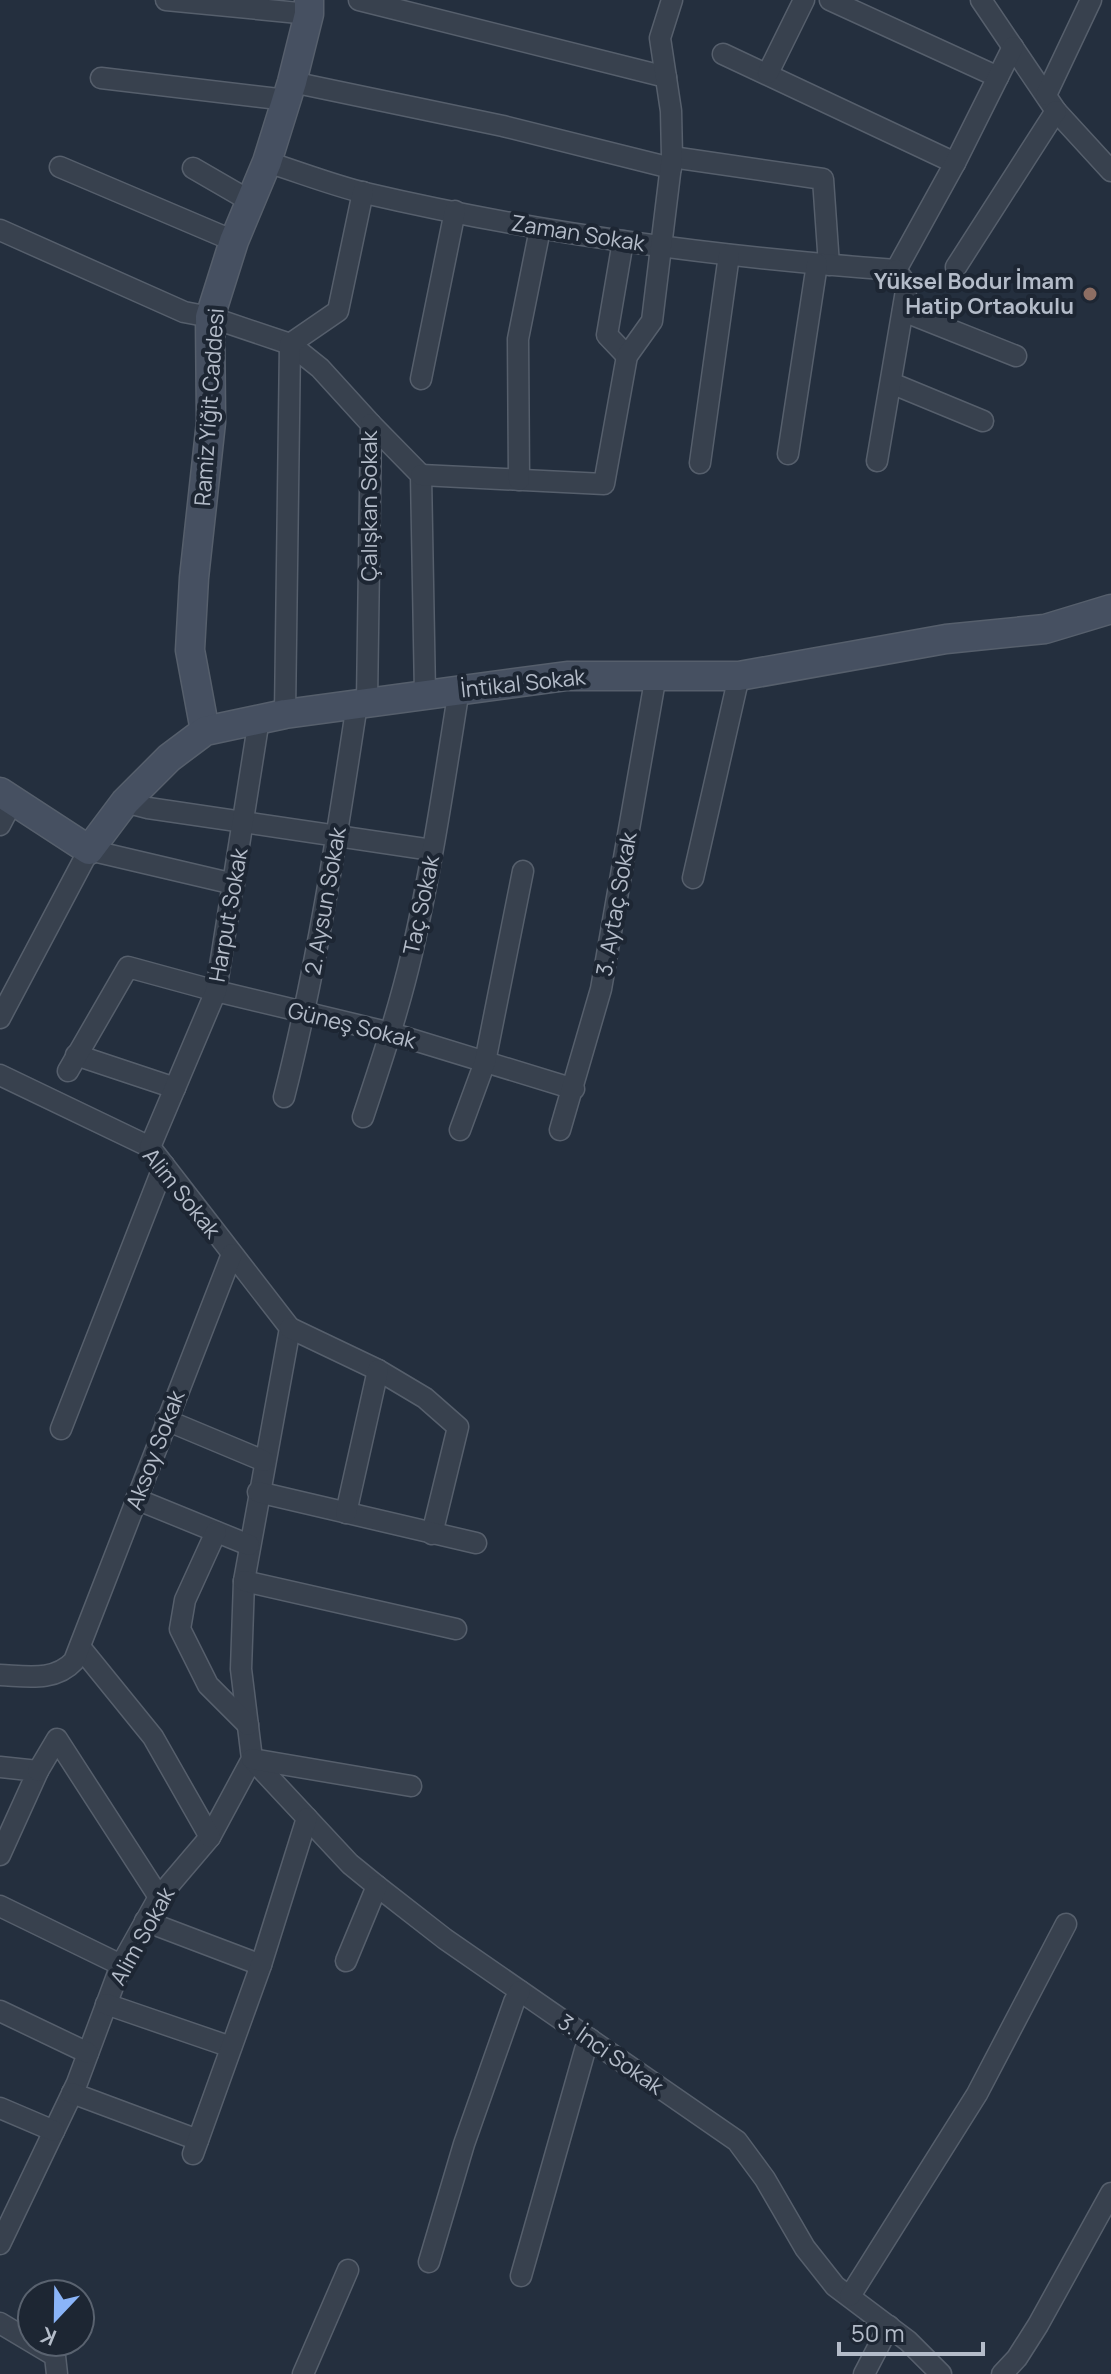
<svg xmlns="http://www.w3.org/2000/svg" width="1111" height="2374" font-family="Manrope,sans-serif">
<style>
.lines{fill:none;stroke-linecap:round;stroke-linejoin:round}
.street-casing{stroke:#565f6c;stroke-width:23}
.secondary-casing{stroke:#565f6c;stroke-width:31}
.street{stroke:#38414e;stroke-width:20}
.secondary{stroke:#465061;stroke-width:28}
.education-dot{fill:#8d6e63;stroke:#1d2633;stroke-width:3}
.labels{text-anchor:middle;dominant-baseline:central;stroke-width:8;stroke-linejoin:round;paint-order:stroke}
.street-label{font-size:22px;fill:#b4bcc9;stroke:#1d2633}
.poi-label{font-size:22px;font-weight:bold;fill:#b4bcc9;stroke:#1d2633;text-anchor:end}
</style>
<rect width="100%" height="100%" fill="#242f3e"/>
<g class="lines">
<defs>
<g id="street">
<path d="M166,0L309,14"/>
<path d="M359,0L666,77"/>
<path d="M830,0L998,77"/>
<path d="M981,0L1056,111L1111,171"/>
<path d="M723,54L955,163"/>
<path d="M768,73L804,0"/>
<path d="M101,78L287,100"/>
<path d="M292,82L503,126L671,168"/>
<path d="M1046,95L1091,0"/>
<path d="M672,157L823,179L829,265"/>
<path d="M267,162C299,172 332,185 365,193C540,234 717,257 896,270"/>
<path d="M60,167L234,241"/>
<path d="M193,168L250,201"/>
<path d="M0,230L184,312L210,317L290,344L320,368L371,424L367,702"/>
<path d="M623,241L607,335L627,356"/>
<path d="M956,267L1056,111"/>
<path d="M896,270L955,163L1013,47"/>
<path d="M903,311L1016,356"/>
<path d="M421,379L455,211"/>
<path d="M891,383L983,421"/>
<path d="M371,424L421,475L425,694"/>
<path d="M788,454L817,264"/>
<path d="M877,461L907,285L896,270"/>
<path d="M700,463L729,255"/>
<path d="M421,475L604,484L627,356L652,321L672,157L671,111L660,38L672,0"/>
<path d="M519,480L518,339L540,229"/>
<path d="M285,714L290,344L338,311L363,192"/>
<path d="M125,802L148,808L432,850"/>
<path d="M0,825L13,800"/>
<path d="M693,878L739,676"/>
<path d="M0,1018L89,850L234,884"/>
<path d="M76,1055L175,1088"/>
<path d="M68,1071L128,967L216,991L391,1033L574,1089"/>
<path d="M0,1075L150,1147L290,1328L244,1581L241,1669L252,1759L210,1837L159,1897L121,1965L77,2083L0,2244"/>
<path d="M284,1097C317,967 337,836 357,704"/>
<path d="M363,1117C381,1063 399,1009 412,953C432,866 445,777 459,689"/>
<path d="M460,1130L485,1062L523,871"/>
<path d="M560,1130L601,989L656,675"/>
<path d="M150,1147L216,991L259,719"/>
<path d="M290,1328L378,1370L425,1398L458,1427L432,1534"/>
<path d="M166,1420L264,1461"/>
<path d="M61,1429L164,1165"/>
<path d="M258,1492L476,1543"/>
<path d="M136,1499L249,1545"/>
<path d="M346,1513L378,1370"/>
<path d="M216,1532L185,1600L180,1629L208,1685L248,1725"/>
<path d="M244,1581L456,1629"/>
<path d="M80,1647L153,1737L210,1837"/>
<path d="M0,1675C26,1676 55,1682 74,1661L232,1254"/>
<path d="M252,1759L350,1864L377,1886L445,1939L737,2141L765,2179L805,2248L835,2286L908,2341L941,2374"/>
<path d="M252,1759L411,1786"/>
<path d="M0,1767L38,1771L0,1855"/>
<path d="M38,1771L57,1739L159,1897"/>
<path d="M0,1906L121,1965"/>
<path d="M145,1921L261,1965"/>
<path d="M346,1961L377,1886"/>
<path d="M106,2004L231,2047"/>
<path d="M0,2011L88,2053"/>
<path d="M72,2093L198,2140"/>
<path d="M0,2108L54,2131"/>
<path d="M193,2154L261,1965L307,1818"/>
<path d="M429,2262L464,2144L514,2002L520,1991"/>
<path d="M521,2276L585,2050L590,2039"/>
<path d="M850,2296L977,2094L1066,1924"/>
<path d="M0,2323L55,2356L57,2374"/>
<path d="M303,2374L348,2270"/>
<path d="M864,2374L889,2326"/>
<path d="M1002,2374L1017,2358L1038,2325L1111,2193"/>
</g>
<g id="secondary">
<path d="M205,731L190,650L194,578L211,422L210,317L234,241L267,162L292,82L309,14V0"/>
<path d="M0,792L89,850L125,802L169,758L205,731L285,714L567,676H739L946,639L1045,629L1111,609"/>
</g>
</defs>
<!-- street casing -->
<use href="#street" class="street-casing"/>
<!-- secondary casing -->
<use href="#secondary" class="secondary-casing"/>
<!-- street -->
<use href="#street" class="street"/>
<!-- secondary -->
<use href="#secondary" class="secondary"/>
</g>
<!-- markers -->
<circle class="education-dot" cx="1090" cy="294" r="8"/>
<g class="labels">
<!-- street labels -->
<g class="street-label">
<text transform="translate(578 233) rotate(9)">Zaman Sokak</text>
<text transform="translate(209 407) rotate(-86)">Ramiz Yiğit Caddesi</text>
<text transform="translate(369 506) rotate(-90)">Çalışkan Sokak</text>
<text transform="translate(523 683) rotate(-6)">İntikal Sokak</text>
<text transform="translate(325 901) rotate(-80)">2. Aysun Sokak</text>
<text transform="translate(616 904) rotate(-80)">3. Aytaç Sokak</text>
<text transform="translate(421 905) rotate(-78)">Taç Sokak</text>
<text transform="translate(228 915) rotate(-80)">Harput Sokak</text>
<text transform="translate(352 1025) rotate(14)">Güneş Sokak</text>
<text transform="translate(182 1193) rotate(51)">Alim Sokak</text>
<text transform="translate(155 1450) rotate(-69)">Aksoy Sokak</text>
<text transform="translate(142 1936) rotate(-61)">Alim Sokak</text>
<text transform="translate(611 2054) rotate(35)">3. İnci Sokak</text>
</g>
<!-- poi labels -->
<g class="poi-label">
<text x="1074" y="281">Yüksel Bodur İmam<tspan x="1074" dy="25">Hatip Ortaokulu</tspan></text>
</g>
</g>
<!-- north arrow -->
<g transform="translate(56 2318) rotate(202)"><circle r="38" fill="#1d2633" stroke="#59626f" stroke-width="2"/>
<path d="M0-6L14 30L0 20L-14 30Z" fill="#8ab4f8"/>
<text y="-12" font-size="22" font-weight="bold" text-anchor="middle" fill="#b4bcc9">K</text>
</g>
<!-- scale -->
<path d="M839 2342v12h144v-12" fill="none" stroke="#b4bcc9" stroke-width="4"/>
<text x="851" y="2342" font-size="24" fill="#b4bcc9" stroke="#1d2633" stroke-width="6" paint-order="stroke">50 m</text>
</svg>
